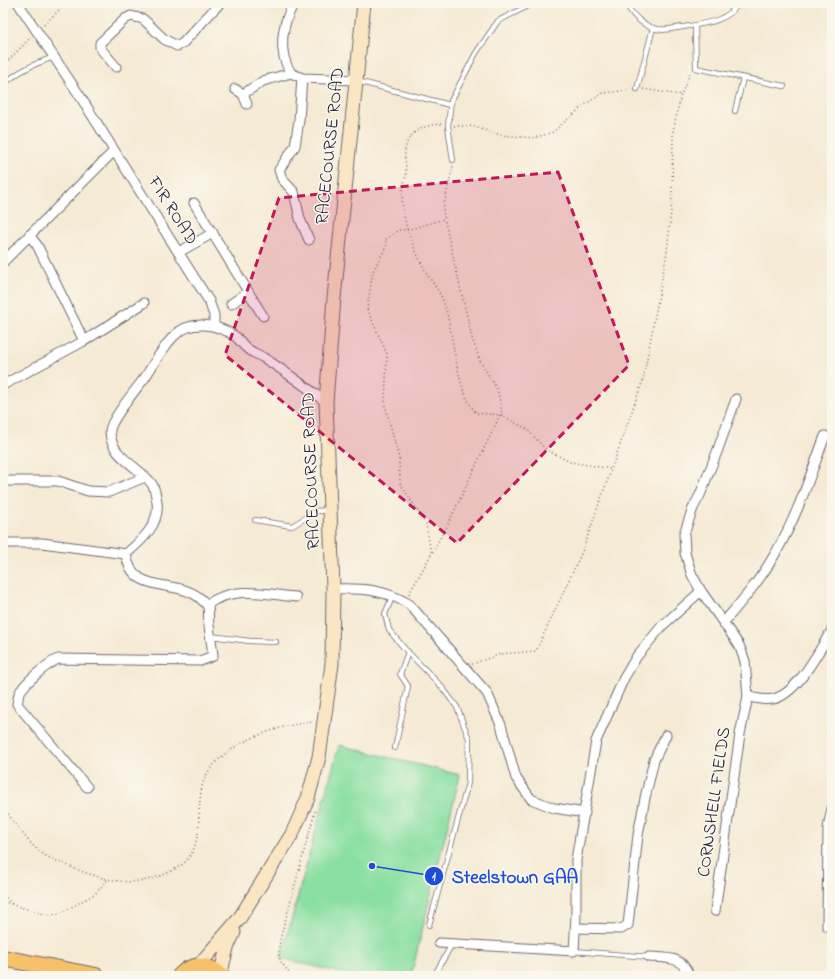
<svg xmlns="http://www.w3.org/2000/svg" width="835" height="979" font-family="'Indie Flower',sans-serif">
<style>
.green{fill:#8adfa2;stroke:#56806e}
.lines{fill:none;stroke-linecap:round;stroke-linejoin:round}
.lane-casing{stroke:#6c6871;stroke-width:6}
.street-casing{stroke:#6c6871;stroke-width:11}
.secondary-casing{stroke:#6c6871;stroke-width:15}
.highway-casing{stroke:#6c6871;stroke-width:18}
.path{stroke:#6c6871;stroke-width:1.5;stroke-dasharray:1 3;stroke-linecap:butt}
.lane{stroke:#fff;stroke-width:4.5}
.street{stroke:#fff;stroke-width:9}
.secondary{stroke:#fbe6c4;stroke-width:13}
.highway{stroke:#f6c16b;stroke-width:16}
.marked{fill:#c2185b;fill-opacity:0.2;stroke:#c2185b;stroke-width:3;stroke-dasharray:8 5;stroke-linejoin:round}
.labels{text-anchor:middle;dominant-baseline:central;stroke-width:3;stroke-linejoin:round;paint-order:stroke}
.street-label{font-size:18px;fill:#22223b;stroke:#fbf7ec}
.leader{fill:none;stroke:#1d4ed8;stroke-width:1.5}
.callout-dot{fill:#1d4ed8;stroke:#fbf7ec;stroke-width:1.5}
.mark-label{font-size:12px;text-anchor:middle;font-weight:bold;fill:#fff}
.callout-label{font-size:19px;text-anchor:middle;font-weight:bold;fill:#1d4ed8;stroke:#fbf7ec;stroke-width:3;stroke-linejoin:round;paint-order:stroke}
</style>
<rect width="100%" height="100%" fill="#fbf7ec"/>
<filter id="ink" filterUnits="userSpaceOnUse"><feTurbulence type="fractalNoise" baseFrequency=".025" numOctaves="2"/><feDisplacementMap in="SourceGraphic" scale="8" xChannelSelector="R" yChannelSelector="G"/><feConvolveMatrix kernelMatrix="1 2 1 2 8 2 1 2 1" color-interpolation-filters="sRGB"/></filter>
<filter id="wash" filterUnits="userSpaceOnUse"><feTurbulence type="fractalNoise" baseFrequency=".012" numOctaves="4" result="noise"/><feDisplacementMap in="SourceGraphic" scale="16" xChannelSelector="R" yChannelSelector="G"/><feGaussianBlur stdDeviation="0.9" result="paint"/><feColorMatrix in="noise" values="0 0 0 0 0 0 0 0 0 0 0 0 0 0 0 0 0 1.4 0 .05"/><feComposite in="paint" operator="in"/></filter>
<g filter="url(#wash)">
<rect width="100%" height="100%" fill="#f5ead4"/>
<!-- green -->
<path class="green" d="M339,745L460,775L411,976H353L281,958Z"/>
</g>
<g filter="url(#ink)">
<g class="lines">
<defs>
<g id="lane">
<path d="M626,3C631,14 641,24 653,28C663,32 673,28 683,27C702,24 729,22 738,3"/>
<path d="M695,26L696,68L784,86"/>
<path d="M357,81L450,105"/>
<path d="M3,85C18,71 34,64 54,57"/>
<path d="M637,89L653,28"/>
<path d="M735,111L743,78"/>
<path d="M453,160L448,126L451,101L476,53L498,21L534,3"/>
<path d="M255,520L292,526L317,511L329,510"/>
<path d="M393,595L385,614L389,630L404,648L441,686L457,707L469,739L468,783L429,925"/>
<path d="M211,636L250,641L276,642"/>
<path d="M395,748L408,686L400,674L408,652"/>
<path d="M574,951L649,957"/>
<path d="M434,976L452,944"/>
</g>
<g id="street">
<path d="M18,3L78,93L209,301L214,315V326"/>
<path d="M294,3C282,24 277,52 291,73L302,78L355,80"/>
<path d="M116,67L100,48V43L125,19L131,16L143,19L164,39L177,46L182,44L220,3"/>
<path d="M302,78L299,120L295,146L279,170L282,179L294,192L300,219L309,240"/>
<path d="M235,89L243,94L247,104"/>
<path d="M243,94L263,81L291,73"/>
<path d="M194,203L263,316"/>
<path d="M29,235L37,245L84,341"/>
<path d="M179,252L213,233"/>
<path d="M3,262L114,151"/>
<path d="M231,304L248,292"/>
<path d="M3,385L84,341L144,303"/>
<path d="M3,481H58L88,491L109,492L145,477"/>
<path d="M3,543H42L126,554C142,540 160,525 157,502C156,496 155,489 152,484C139,466 110,457 110,431C110,420 138,387 146,376C154,363 163,347 174,336C191,319 217,324 235,336C240,340 243,346 248,349C253,353 259,355 264,358C285,371 306,387 326,402"/>
<path d="M333,589C362,588 383,589 409,604L487,693L501,725L516,778L531,799L554,808L585,813"/>
<path d="M701,591L739,645L745,661L748,697L740,734L715,911"/>
<path d="M207,605C233,585 265,594 296,597"/>
<path d="M724,622C742,601 761,579 775,554C797,517 810,476 825,436"/>
<path d="M748,697C755,698 765,701 773,699C798,694 819,650 832,630"/>
<path d="M87,787L17,704C18,701 18,697 19,694C23,684 48,663 58,659L200,661L213,656C212,645 210,635 209,625C208,619 209,612 208,607C207,604 204,602 202,600C179,577 132,597 126,554"/>
<path d="M827,926L828,828L832,808"/>
<path d="M576,928L621,929L628,925L638,835L645,798L654,760L666,735"/>
<path d="M439,943L574,951L576,915V860L596,741L624,678L637,656L662,626L701,591L692,575L685,553L684,534L693,508L700,495L717,452L736,399"/>
<path d="M649,957C667,958 683,956 689,976"/>
</g>
<g id="secondary">
<path d="M198,966L239,919L292,834L308,798L319,757L332,664L333,589L326,402L334,298L364,3"/>
<path d="M220,975L227,948L234,932"/>
</g>
<g id="highway">
<path d="M3,958L96,976"/>
<path d="M180,976C192,963 209,964 221,976"/>
</g>
</defs>
<!-- lane casing -->
<use href="#lane" class="lane-casing"/>
<!-- street casing -->
<use href="#street" class="street-casing"/>
<!-- secondary casing -->
<use href="#secondary" class="secondary-casing"/>
<!-- highway casing -->
<use href="#highway" class="highway-casing"/>
<!-- path -->
<g class="path">
<path d="M44,25L66,3"/>
<path d="M3,66L31,37"/>
<path d="M643,89L681,95"/>
<path d="M441,124C422,125 406,133 405,152C404,159 407,167 406,174C406,179 403,183 403,188C399,218 413,247 426,272C432,283 440,291 444,303C455,336 454,386 476,413L501,415L527,429L545,449L570,462L612,469"/>
<path d="M454,126H471L501,135L534,138L553,132L583,106L603,93L630,90"/>
<path d="M431,552L426,524L400,483L399,458L385,405L387,354L367,309L373,271L387,245L385,240L398,230H407L444,219"/>
<path d="M409,594L447,526L502,411L497,389L480,361L472,338L445,222L443,209L453,166"/>
<path d="M472,664L501,654L536,651L582,552L643,380L667,252L672,200L673,131L681,95L690,73"/>
<path d="M3,808C15,822 27,843 43,854C52,860 63,863 73,868C107,881 135,889 169,872C175,869 183,865 187,860C204,839 196,812 202,787C210,747 278,724 314,722"/>
<path d="M3,895L13,905L48,915L59,914L95,894L108,879"/>
<path d="M3,902L12,904"/>
<path d="M291,976C280,959 277,963 280,940L315,811"/>
</g>
<!-- lane -->
<use href="#lane" class="lane"/>
<!-- street -->
<use href="#street" class="street"/>
<!-- secondary -->
<use href="#secondary" class="secondary"/>
<!-- highway -->
<use href="#highway" class="highway"/>
</g>
</g>
<!-- marked area -->
<path class="marked" d="M558,172L629,365L457,543L225,355L279,198Z"/>
<g class="labels">
<!-- street labels -->
<g class="street-label">
<text transform="translate(331 146) rotate(-84)">RACECOURSE ROAD</text>
<text transform="translate(172 211) rotate(58)">FIR ROAD</text>
<text transform="translate(312 471) rotate(-92)">RACECOURSE ROAD</text>
<text transform="translate(715 802) rotate(-82)">CORNSHELL FIELDS</text>
</g>
</g>
<!-- callouts -->
<path class="leader" d="M372 866L434 876"/>
<g class="callout-dot">
<circle cx="372" cy="866" r="4"/>
<circle cx="434" cy="876" r="10"/>
</g>
<g class="mark-label">
<text x="434" y="880">1</text>
</g>
<g class="callout-label">
<text x="515" y="883">Steelstown GAA</text>
</g>
<!-- margin -->
<rect width="835" height="979" fill="none" stroke="#fbf7ec" stroke-width="16"/>
</svg>
